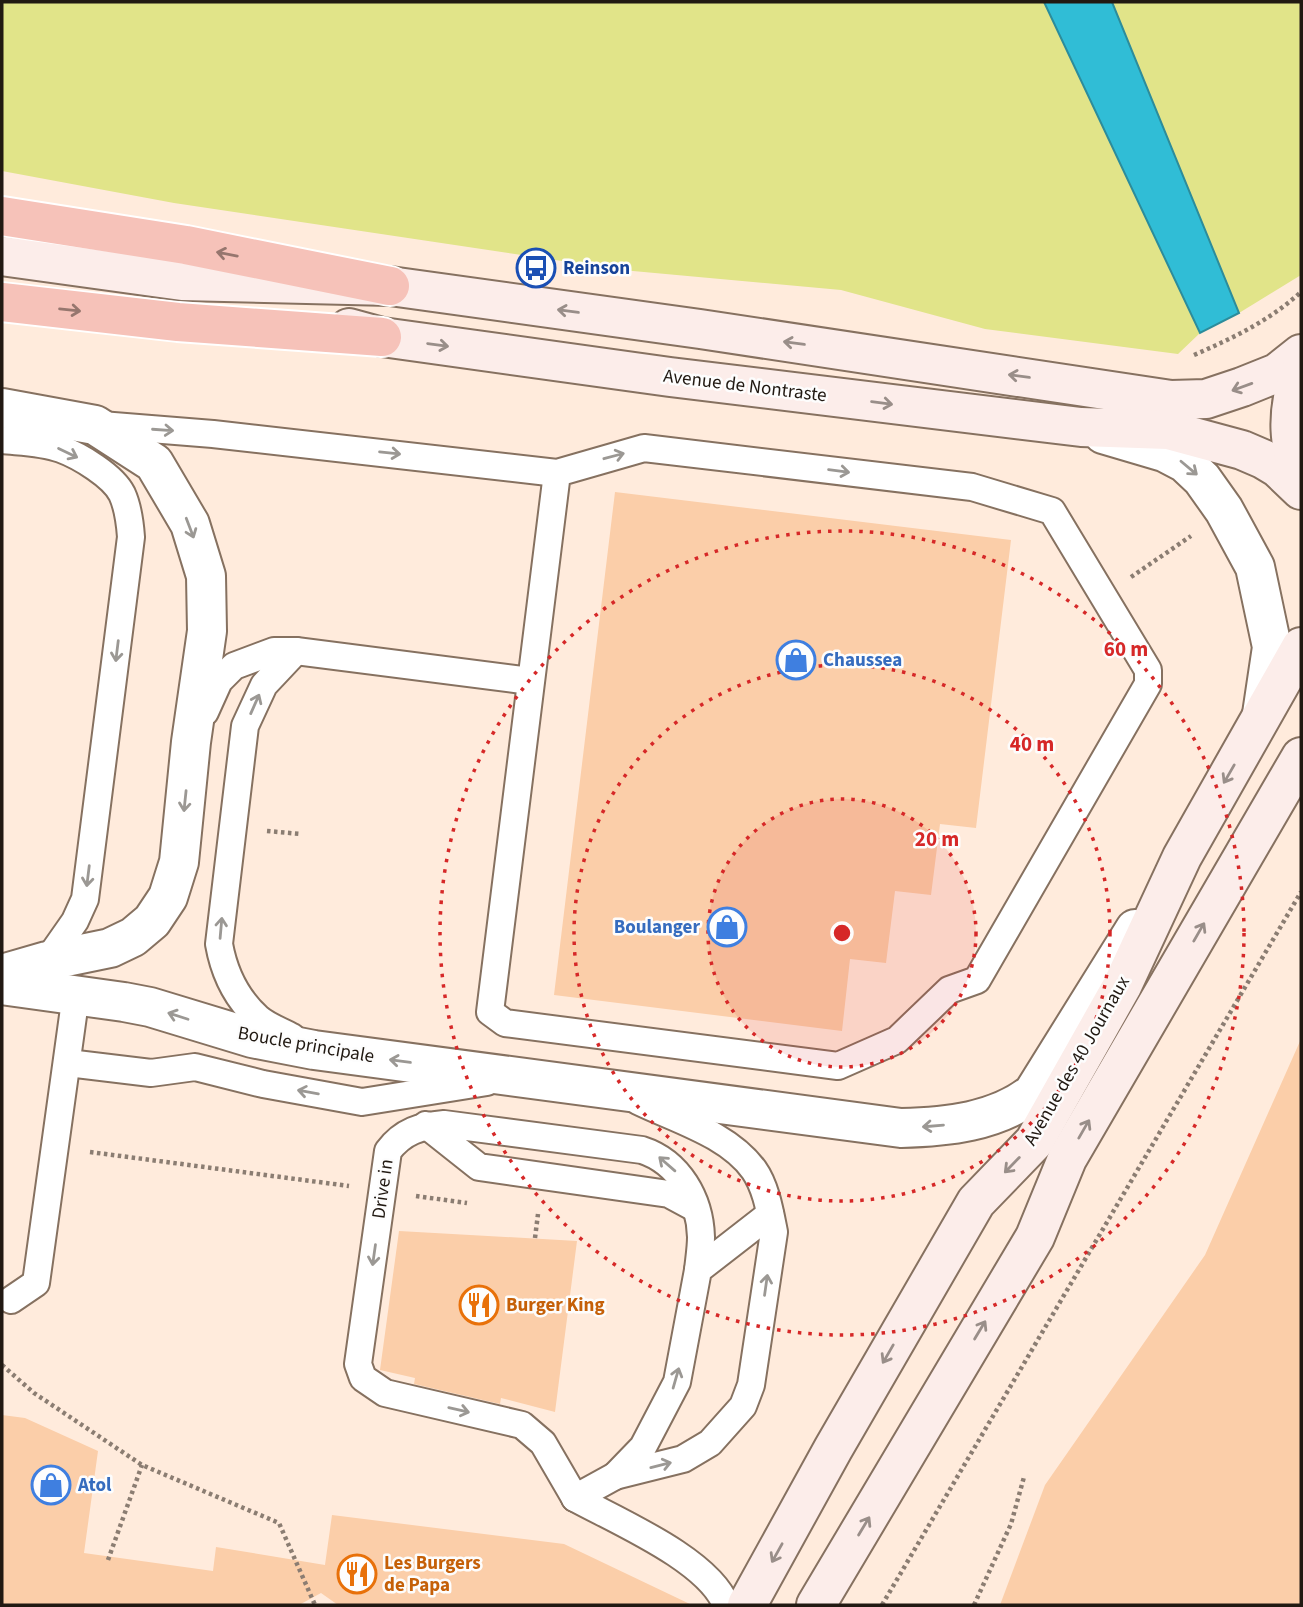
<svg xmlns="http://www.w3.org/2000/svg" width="1303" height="1607" font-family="'Source Sans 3',sans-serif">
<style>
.green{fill:#e1e489}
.water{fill:#30bdd6;stroke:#2c8c9b;stroke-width:2}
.building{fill:#fbcea9}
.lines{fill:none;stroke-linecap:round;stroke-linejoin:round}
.lane-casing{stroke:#867160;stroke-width:30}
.street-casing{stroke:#867160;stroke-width:42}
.secondary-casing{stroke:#867160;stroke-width:42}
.highway-casing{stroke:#fff;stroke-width:42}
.path{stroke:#8b7d72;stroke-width:4.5;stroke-dasharray:3.5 3.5;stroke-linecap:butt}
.lane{stroke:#fff;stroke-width:26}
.street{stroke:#fff;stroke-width:38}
.secondary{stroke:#fcedea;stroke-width:38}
.highway{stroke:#f6c2b9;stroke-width:38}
.oneway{stroke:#96766e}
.oneway2{stroke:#998e89}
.oneway3{stroke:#9b9894}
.ring{fill:none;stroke:#d62828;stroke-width:3.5;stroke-dasharray:3.5 7}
.labels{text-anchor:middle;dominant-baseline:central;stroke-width:5;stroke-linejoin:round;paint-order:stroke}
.transit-label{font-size:19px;font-weight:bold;fill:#164399;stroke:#fdfdfd;text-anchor:start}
.street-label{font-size:19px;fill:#211912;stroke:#fdfdfd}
.shop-label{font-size:19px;font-weight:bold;fill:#366cbe;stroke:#fdfdfd;text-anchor:start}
.food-label{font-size:19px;font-weight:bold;fill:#c56008;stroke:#fdfdfd;text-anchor:start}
.centre{fill:#d62828;stroke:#fdfdfd;stroke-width:3.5}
.ring-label{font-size:21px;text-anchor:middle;font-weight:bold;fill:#d62828;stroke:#fdfdfd;stroke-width:5;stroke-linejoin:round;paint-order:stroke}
</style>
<rect width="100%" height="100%" fill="#ffebdc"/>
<!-- green -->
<g class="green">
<path d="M2,2H1044L1200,333L1178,354L985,329L841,290L622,270L174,203L2,171Z"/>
<path d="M1112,2H1301V275L1239,313Z"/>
</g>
<!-- water -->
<path class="water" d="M1044,2H1112L1239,313L1200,333Z"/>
<!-- building -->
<g class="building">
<path d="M615,492L1011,540L976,828L940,824L931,895L895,891L886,963L850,959L842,1031L554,995Z"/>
<path d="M1301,1039V1605H1000L1045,1485L1205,1255Z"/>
<path d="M399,1231L577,1241L555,1412L501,1398L500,1404L414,1384L415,1378L380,1370Z"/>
<path d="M2,1415L25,1418L98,1451L84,1553L213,1571L216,1547L325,1565L332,1515L564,1544L692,1605H338L321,1593L299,1605H2Z"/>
</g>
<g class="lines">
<defs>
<g id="lane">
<path d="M101,425L213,434L557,473L644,448L972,487L1052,511L1148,670V684L977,980L949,990L897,1040L838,1066L505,1023L490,1012L557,473"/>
<path d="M2,440C21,442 42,442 61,449C80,456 113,476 122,494C128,507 130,523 131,537L85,899L75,921L47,961"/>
<path d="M205,712L219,681L234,666L274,651H296L530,681"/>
<path d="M292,1037C281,1031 267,1026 258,1018C236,998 224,972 219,944L245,726L264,685L296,651"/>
<path d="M68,1063L151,1073L195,1067L263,1084L362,1102L487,1082"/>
<path d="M426,1125L479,1167L669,1194L695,1208"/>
<path d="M11,1300L36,1283L76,994"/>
<path d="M615,1476L643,1447L677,1382L698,1270L770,1214"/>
<path d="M575,1498L543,1443L522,1425L385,1393L363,1378L358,1364L388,1151C403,1131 421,1126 444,1124L642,1150C679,1162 700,1199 701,1237C701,1248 699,1260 698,1270"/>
<path d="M575,1498L615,1476L683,1459L710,1443L743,1406L751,1385L774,1232C770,1212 766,1187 754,1170C728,1134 677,1120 638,1101"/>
<path d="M575,1498C617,1521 709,1560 726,1605"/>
</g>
<g id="street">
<path d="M2,408L95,425L154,463L190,524L206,576L207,631L191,742L179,862L168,897L152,921L133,937L110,948L47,961L2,974"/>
<path d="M1103,434L1164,452L1185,463L1202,479L1224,510L1255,567L1272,647L1262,714"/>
<path d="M2,985L124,1002L150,1007L252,1038L314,1050L901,1128C946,1127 997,1122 1033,1093L1135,929"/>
</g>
<g id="secondary">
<path d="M2,256L182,281L390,286L700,329L1171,400L1206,399L1242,387L1277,373L1301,354"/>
<path d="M349,328L382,337L670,377L1081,427L1168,430L1242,450L1263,459L1278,468L1301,490"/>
<path d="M1301,370C1284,415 1290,444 1301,489"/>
<path d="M747,1605L833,1449L976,1202L1034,1142L1122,986L1182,857L1301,647"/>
<path d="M816,1605L1035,1237L1067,1159L1301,757"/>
</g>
<g id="highway">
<path d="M2,216L186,245L390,286"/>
<path d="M2,302L178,322L382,337"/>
</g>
</defs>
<!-- lane casing -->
<use href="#lane" class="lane-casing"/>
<!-- street casing -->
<use href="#street" class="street-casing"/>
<!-- secondary casing -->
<use href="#secondary" class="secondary-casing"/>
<!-- highway casing -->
<use href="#highway" class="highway-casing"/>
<!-- path -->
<g class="path">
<path d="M1194,355C1233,338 1269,321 1301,292"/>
<path d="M1131,577L1191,536"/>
<path d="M267,831L301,834"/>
<path d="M90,1152L349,1186"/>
<path d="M416,1196L467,1203"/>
<path d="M535,1238L538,1214"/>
<path d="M2,1365L34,1393L142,1465L279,1523L315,1605"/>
<path d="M108,1560L142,1465"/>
<path d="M882,1605L1301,892"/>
<path d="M974,1605L1011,1524L1024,1477"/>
</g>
<!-- lane -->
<use href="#lane" class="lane"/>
<!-- street -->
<use href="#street" class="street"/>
<!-- secondary -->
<use href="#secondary" class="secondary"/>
<!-- highway -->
<use href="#highway" class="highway"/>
</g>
<!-- one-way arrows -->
<defs><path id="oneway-shaft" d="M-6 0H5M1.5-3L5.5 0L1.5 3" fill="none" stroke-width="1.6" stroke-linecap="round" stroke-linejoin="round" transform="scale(1.75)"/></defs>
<g class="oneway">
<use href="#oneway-shaft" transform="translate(227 254) rotate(-169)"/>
<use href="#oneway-shaft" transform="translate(70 310) rotate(6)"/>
</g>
<g class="oneway2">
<use href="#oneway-shaft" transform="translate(568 311) rotate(-172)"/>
<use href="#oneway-shaft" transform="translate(794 343) rotate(-172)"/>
<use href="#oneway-shaft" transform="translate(438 345) rotate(8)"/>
<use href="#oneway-shaft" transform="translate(1019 376) rotate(-172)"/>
<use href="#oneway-shaft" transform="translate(1242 387) rotate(160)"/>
<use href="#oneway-shaft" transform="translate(882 403) rotate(7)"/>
<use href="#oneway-shaft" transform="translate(1229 774) rotate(120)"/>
<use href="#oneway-shaft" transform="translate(1199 932) rotate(-60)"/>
<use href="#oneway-shaft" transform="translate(1084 1129) rotate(-60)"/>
<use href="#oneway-shaft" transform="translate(1012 1165) rotate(134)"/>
<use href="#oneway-shaft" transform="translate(980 1330) rotate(-59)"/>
<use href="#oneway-shaft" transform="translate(888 1354) rotate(120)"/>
<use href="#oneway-shaft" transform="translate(864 1526) rotate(-59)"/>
<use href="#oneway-shaft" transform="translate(777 1553) rotate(119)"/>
</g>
<g class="oneway3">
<use href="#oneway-shaft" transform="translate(163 430) rotate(4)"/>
<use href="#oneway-shaft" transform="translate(68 453) rotate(26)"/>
<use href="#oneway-shaft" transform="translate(390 453) rotate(6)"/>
<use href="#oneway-shaft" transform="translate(614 456) rotate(-15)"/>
<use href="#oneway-shaft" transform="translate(1189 468) rotate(40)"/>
<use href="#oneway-shaft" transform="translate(839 471) rotate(7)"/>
<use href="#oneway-shaft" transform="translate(190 528) rotate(69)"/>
<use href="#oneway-shaft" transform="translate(117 651) rotate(97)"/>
<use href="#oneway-shaft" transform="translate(255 704) rotate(-66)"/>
<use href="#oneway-shaft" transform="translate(185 801) rotate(96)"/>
<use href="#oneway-shaft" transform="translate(88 876) rotate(97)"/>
<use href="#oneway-shaft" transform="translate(221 928) rotate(-85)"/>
<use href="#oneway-shaft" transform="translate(178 1016) rotate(-162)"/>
<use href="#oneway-shaft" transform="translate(400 1061) rotate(-172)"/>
<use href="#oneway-shaft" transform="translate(308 1092) rotate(-170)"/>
<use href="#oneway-shaft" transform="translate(933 1126) rotate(175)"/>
<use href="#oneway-shaft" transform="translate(667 1164) rotate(-139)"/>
<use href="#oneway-shaft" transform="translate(374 1255) rotate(98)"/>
<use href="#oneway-shaft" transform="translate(766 1285) rotate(-82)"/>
<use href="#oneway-shaft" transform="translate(676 1378) rotate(-74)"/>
<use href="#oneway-shaft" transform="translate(459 1410) rotate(13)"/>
<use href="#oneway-shaft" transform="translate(661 1465) rotate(-14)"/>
</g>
<!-- distance rings -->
<circle cx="842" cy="933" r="134" fill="#d62828" fill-opacity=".12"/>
<g class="ring">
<circle cx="842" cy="933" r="134"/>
<circle cx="842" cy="933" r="268"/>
<circle cx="842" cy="933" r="402"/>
</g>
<!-- icons -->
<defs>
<symbol id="bus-ring" viewBox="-11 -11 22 22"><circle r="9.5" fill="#fdfdfd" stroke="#1a4fb4" stroke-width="1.5"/><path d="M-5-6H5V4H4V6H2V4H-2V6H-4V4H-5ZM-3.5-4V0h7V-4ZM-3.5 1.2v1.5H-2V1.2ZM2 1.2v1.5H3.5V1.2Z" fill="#1a4fb4"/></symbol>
<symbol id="shop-ring" viewBox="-11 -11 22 22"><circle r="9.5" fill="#fdfdfd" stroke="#3f7fe0" stroke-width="1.5"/><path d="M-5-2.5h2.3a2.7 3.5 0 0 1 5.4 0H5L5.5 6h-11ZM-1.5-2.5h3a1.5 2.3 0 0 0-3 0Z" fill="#3f7fe0"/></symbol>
<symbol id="restaurant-ring" viewBox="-11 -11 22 22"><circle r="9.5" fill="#fdfdfd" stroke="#e8710a" stroke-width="1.5"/><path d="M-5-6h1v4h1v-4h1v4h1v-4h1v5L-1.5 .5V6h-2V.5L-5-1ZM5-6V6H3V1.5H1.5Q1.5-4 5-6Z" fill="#e8710a"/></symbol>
</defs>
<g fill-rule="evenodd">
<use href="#bus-ring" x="514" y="246" width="44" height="44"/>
<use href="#shop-ring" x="774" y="638" width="44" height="44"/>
<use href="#shop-ring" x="705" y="905" width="44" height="44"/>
<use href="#restaurant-ring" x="457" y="1283" width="44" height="44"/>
<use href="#shop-ring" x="29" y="1463" width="44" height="44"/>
<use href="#restaurant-ring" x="335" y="1552" width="44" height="44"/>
</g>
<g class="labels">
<!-- transit labels -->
<g class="transit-label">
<text x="563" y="268">Reinson</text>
</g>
<!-- street labels -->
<g class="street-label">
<text transform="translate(745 386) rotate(7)">Avenue de Nontraste</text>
<text transform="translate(306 1045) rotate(10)">Boucle principale</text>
<text transform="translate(1077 1061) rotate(-60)">Avenue des 40 Journaux</text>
<text transform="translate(383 1189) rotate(-82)">Drive in</text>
</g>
<!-- shop labels -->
<g class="shop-label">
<text x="823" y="660">Chaussea</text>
<text x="700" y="927" text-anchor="end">Boulanger</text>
<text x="78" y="1485">Atol</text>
</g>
<!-- food labels -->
<g class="food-label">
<text x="506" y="1305">Burger King</text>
<text x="384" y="1563">Les Burgers<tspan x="384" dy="22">de Papa</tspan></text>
</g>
</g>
<circle cx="842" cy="933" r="10" class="centre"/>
<g class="ring-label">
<text x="1126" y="656">60 m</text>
<text x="1032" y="751">40 m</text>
<text x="937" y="846">20 m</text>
</g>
<!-- border -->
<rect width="1303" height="1607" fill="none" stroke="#211912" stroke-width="7"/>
</svg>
